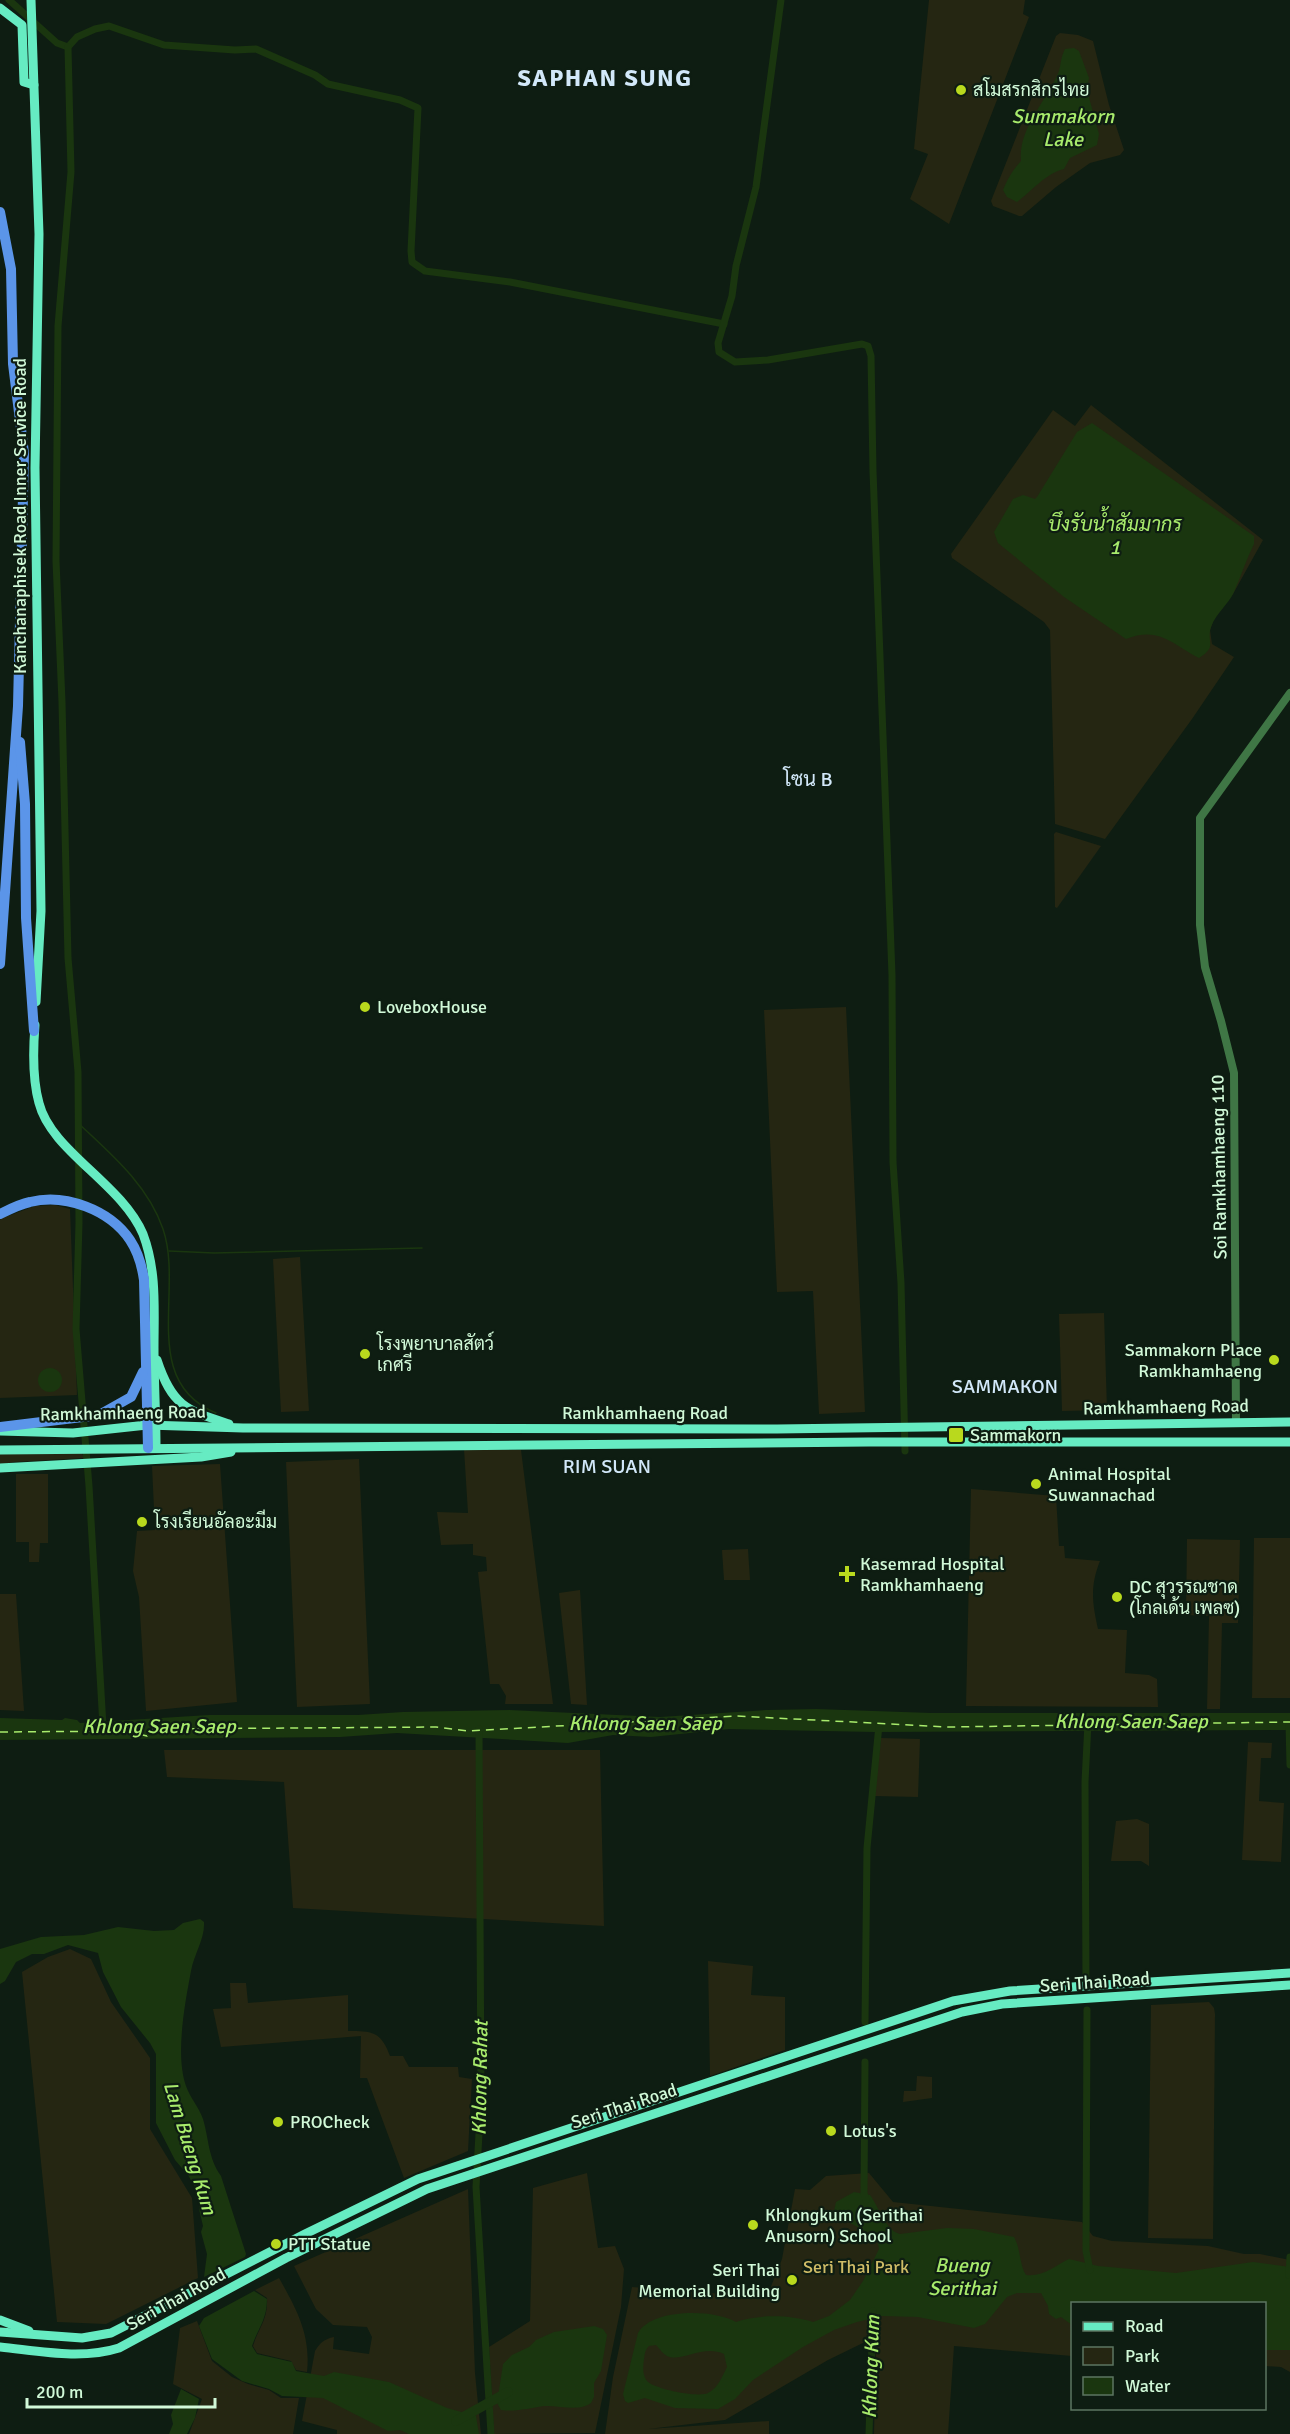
<svg xmlns="http://www.w3.org/2000/svg" width="1290" height="2434" font-family="Signika,Sarabun,sans-serif">
<style>
.green{fill:#252612}
.water{fill:#1a360f;fill-rule:evenodd}
.lines{fill:none;stroke-linecap:round;stroke-linejoin:round}
.stream{stroke:#1a360f;stroke-width:1.5}
.canal{stroke:#1a360f;stroke-width:7}
.river{stroke:#1a360f;stroke-width:10}
.ferry{stroke:#a8eb6c;stroke-width:1.5;stroke-dasharray:8 6;stroke-linecap:butt}
.minor{stroke:#3f7645;stroke-width:8}
.major{stroke:#66ebc2;stroke-width:9}
.highway{stroke:#5b95e9;stroke-width:10}
.poi-dot{fill:#b9d91d;stroke:#0e1d12;stroke-width:2}
.labels{text-anchor:middle;dominant-baseline:central;stroke-width:4.5;stroke-linejoin:round;paint-order:stroke}
.poi-label{font-size:18px;fill:#d1f9d8;stroke:#0e1d12;text-anchor:start}
.street-label{font-size:18px;fill:#d1f9d8;stroke:#0e1d12}
.park-label{font-size:18px;fill:#cfbc67;stroke:#0e1d12}
.water-label{font-size:20px;font-style:italic;fill:#a8eb6c;stroke:#0e1d12}
.neighbourhood-label{font-size:20px;fill:#d2e8f9;stroke:#0e1d12}
.district-label{font-size:24px;font-weight:bold;letter-spacing:1.5px;fill:#d2e8f9;stroke:#0e1d12}
</style>
<rect width="100%" height="100%" fill="#0e1d12"/>
<!-- green -->
<g class="green">
<path d="M929,0H1025L1023,14L1029,17L949,224L910,199L928,154L914,149Z"/>
<path d="M1060,33L1078,35L1093,41L1109,105L1124,150L1120,155L1090,163L1056,187L1022,216H1019L993,206L991,201L1056,36Z"/>
<path d="M1091,405L1263,540L1233,594L1214,619L1210,630L1212,644L1234,657L1192,719L1105,839L1055,824L1050,630L1044,622L952,558L951,554L1053,410L1075,426Z"/>
<path d="M1056,832L1101,846L1057,908L1055,907L1054,834Z"/>
<path d="M846,1007L865,1412L819,1414L813,1291L777,1292L764,1010Z"/>
<path d="M55,1205L70,1209L77,1395L0,1398V1219L35,1206Z"/>
<path d="M300,1257L309,1411L281,1412L273,1259Z"/>
<path d="M1104,1313L1107,1410L1062,1411L1059,1314Z"/>
<path d="M464,1449L521,1450L553,1704H505L506,1696L499,1684H490L478,1572L487,1571L486,1557L473,1555V1544L441,1545L437,1512L468,1513Z"/>
<path d="M0,1453H82L84,1458L14,1462L0,1465Z"/>
<path d="M359,1459L370,1704L297,1707L286,1462Z"/>
<path d="M220,1464L237,1702L146,1711L139,1597L133,1571L137,1531L155,1530L152,1466Z"/>
<path d="M16,1474H48V1543H40L39,1562H29V1542H16Z"/>
<path d="M971,1489L1056,1496L1059,1546H1064L1065,1558L1100,1561C1090,1586 1092,1602 1098,1629L1127,1630L1125,1673L1149,1675L1157,1679L1158,1707L966,1706Z"/>
<path d="M1254,1538H1290V1698H1252Z"/>
<path d="M1187,1539L1240,1540L1238,1623H1222L1220,1709H1207L1209,1616L1186,1615Z"/>
<path d="M748,1549L750,1580H724L722,1550Z"/>
<path d="M580,1590L587,1705L571,1704L559,1593Z"/>
<path d="M0,1594H16L24,1711L0,1710Z"/>
<path d="M881,1738L920,1739L918,1797L874,1796Z"/>
<path d="M1248,1742L1272,1743L1271,1758H1261L1259,1801L1284,1803L1281,1862L1242,1860Z"/>
<path d="M164,1750H600L604,1926L293,1908L284,1782L167,1777Z"/>
<path d="M1137,1819L1149,1824V1866L1141,1861H1111L1116,1821Z"/>
<path d="M70,1949L91,1959L111,2002L150,2058V2129L192,2198L198,2278L106,2324L57,2322L22,1972L48,1957Z"/>
<path d="M708,1961L753,1966L751,1995L785,1997V2050L710,2076Z"/>
<path d="M230,1983H246L248,2003L348,1995V2031C373,2031 381,2032 390,2056H403L409,2067H458L459,2077L472,2079L468,2151L404,2178L367,2078H360L361,2036L221,2047L213,2009L231,2008Z"/>
<path d="M1209,2002L1214,2008L1215,2014L1213,2239L1148,2238L1151,2005Z"/>
<path d="M917,2076L932,2077V2098L903,2102L904,2091H916Z"/>
<path d="M587,2173L598,2248L615,2246L624,2269L621,2307L595,2433L494,2434L489,2347L530,2321L533,2188Z"/>
<path d="M869,2173L893,2202L1082,2222L1093,2236L1112,2241L1208,2246L1244,2254H1260L1290,2260V2372L1281,2367L1265,2366L1264,2304H1072V2356L954,2346L948,2434H874L876,2342L867,2341L828,2360L725,2420L648,2429L769,2421V2434H605L613,2377L632,2287L749,2296L768,2294L782,2259L795,2189L810,2190L826,2176Z"/>
<path d="M468,2189L475,2373L481,2434H337V2430L302,2421L315,2351C320,2343 324,2339 334,2337L333,2349L369,2354L372,2337L367,2327L333,2325L316,2309L294,2266Z"/>
<path d="M279,2278C297,2310 311,2335 307,2372L296,2370L291,2361L257,2353L253,2346C259,2327 268,2320 267,2298L255,2290Z"/>
<path d="M197,2321L212,2361L232,2377L248,2384L269,2390L281,2398H299L293,2434H189L202,2399L173,2384L180,2328Z"/>
</g>
<!-- water -->
<g class="water">
<path d="M1074,48L1079,51L1089,78L1087,90L1099,134L1097,145L1070,158L1064,169C1045,174 1033,190 1017,202L1007,197L1003,190C1008,178 1012,171 1021,161C1018,128 1047,101 1059,71C1061,64 1061,56 1065,49Z"/>
<path d="M1092,423L1254,536V544C1246,560 1241,576 1234,592C1228,605 1216,613 1211,627C1206,643 1218,646 1199,658C1171,643 1158,626 1126,639L1064,597L998,543L994,532L1013,499L1023,495L1035,499L1037,497L1077,432Z"/>
<circle cx="50" cy="1380" r="12"/>
<path d="M816,1709L931,1713H1290V1730L875,1732L729,1729L651,1737L613,1735L568,1743L397,1733L340,1737L0,1740V1718L62,1720L65,1718L77,1720L80,1723L209,1715H358L403,1712L509,1710L660,1717L767,1710Z"/>
<path d="M200,1919L204,1922C205,1939 194,1954 191,1971C185,2003 175,2055 186,2086C190,2098 199,2107 203,2119C209,2139 208,2158 221,2176L246,2254L245,2257L204,2277L207,2254L201,2232L203,2226L199,2209L200,2196L188,2175L175,2160L156,2123V2054L150,2043L121,2007L103,1972L98,1953L68,1945L44,1954H32L16,1962L5,1981L0,1984V1949L41,1937L84,1935L118,1927L154,1931L174,1930L183,1923Z"/>
<path d="M854,2192L870,2195C879,2207 885,2230 900,2234L947,2228L974,2229L1014,2237C1021,2249 1019,2264 1026,2275C1044,2277 1054,2266 1069,2259L1098,2266L1176,2273L1253,2262L1290,2267V2350H1265L1264,2304H1072V2325L1061,2317L1056,2319L1049,2314L1048,2306L1041,2293H1017L1007,2297L985,2324L974,2328L918,2317L882,2316L857,2322L834,2330L803,2347L753,2380L735,2399L718,2409L675,2408L645,2398L628,2403L625,2401L623,2394L638,2333C652,2308 714,2309 736,2322C759,2314 790,2315 813,2322L829,2316L850,2300L863,2281L879,2249L877,2238L843,2219L834,2211L836,2202ZM656,2345C659,2348 663,2354 667,2356C681,2363 703,2344 724,2354L727,2367C722,2377 718,2388 708,2393C698,2398 656,2389 648,2382C642,2376 643,2367 644,2359C645,2353 645,2350 649,2346Z"/>
<path d="M254,2291L267,2299C267,2320 258,2328 252,2346L257,2354L292,2362L296,2371L324,2376L334,2372L389,2382L447,2408L476,2416L479,2434H409L400,2430L388,2431L323,2398L282,2396L269,2389L242,2381L212,2359L199,2326L204,2318Z"/>
<path d="M594,2326L603,2329L607,2335L601,2371L594,2383V2397L591,2403C579,2412 559,2405 544,2406C529,2408 517,2412 501,2410L497,2403L503,2364L512,2355L529,2347L536,2340L554,2332Z"/>
<path d="M181,2389L199,2399L195,2418L187,2434H169L173,2424L171,2415Z"/>
</g>
<g class="lines">
<!-- stream -->
<g class="stream">
<path d="M78,1123C111,1154 148,1185 163,1229C184,1290 139,1381 216,1413"/>
<path d="M169,1251L214,1253L422,1248"/>
</g>
<!-- canal -->
<g class="canal">
<path d="M9,0L57,43L68,47L77,37L95,29L109,26L164,45L235,50L256,49L315,75L328,84L400,100L418,108L411,251L412,262L425,271L510,282L724,324"/>
<path d="M781,0L756,187L736,266L732,296L718,343L719,352L735,362L768,360L862,344L868,346L871,356L873,471L892,975L893,1162L901,1283L905,1451"/>
<path d="M68,47L71,172L58,326L56,561L62,702L68,958L78,1072L79,1223L76,1329L89,1486L103,1726"/>
<path d="M1289,1723L1290,1765"/>
<path d="M479,1729L481,2098L476,2187L491,2434"/>
<path d="M1086,1982L1085,1782L1088,1723"/>
<path d="M1087,2010L1086,2251L1090,2270"/>
<path d="M865,2022L867,1848L879,1725"/>
<path d="M865,2062L864,2193L866,2200"/>
<path d="M1289,2275L1290,2257"/>
<path d="M869,2434L873,2311"/>
</g>
<!-- river -->
<path class="river" d="M456,2421L508,2392"/>
<!-- ferry -->
<path class="ferry" d="M0,1732L126,1731L147,1736L153,1729L436,1727L468,1731L737,1716L948,1727L1290,1722"/>
<!-- minor -->
<path class="minor" d="M1236,1423L1234,1073L1221,1021L1205,967L1200,925V818L1290,693"/>
<!-- major -->
<g class="major">
<path d="M31,0L39,234L35,468L41,911L36,1002"/>
<path d="M0,8L22,25L24,82L34,85"/>
<path d="M35,1025C33,1050 32,1078 39,1103C51,1151 121,1183 143,1234C157,1271 154,1309 154,1348C154,1381 156,1415 156,1448"/>
<path d="M157,1360C172,1406 186,1410 229,1424"/>
<path d="M0,1431L73,1433L147,1425L243,1428L777,1429L1290,1422"/>
<path d="M0,1450L869,1442H1290"/>
<path d="M0,1468L201,1457L231,1452"/>
<path d="M0,2320L29,2331"/>
<path d="M0,2332L82,2338L111,2333L305,2234L418,2179L953,2001L1010,1991L1290,1973"/>
<path d="M0,2347C39,2351 81,2360 119,2348L286,2258L427,2189L962,2012L1002,2004L1290,1985"/>
</g>
<!-- highway -->
<g class="highway">
<path d="M0,212L11,269L13,364L24,453L18,706L0,964"/>
<path d="M20,742L25,804L26,918L34,1031"/>
<path d="M0,1214C10,1209 20,1204 30,1202C65,1193 110,1210 130,1240C138,1252 142,1266 144,1280L148,1448"/>
<path d="M0,1427L99,1415L131,1397L143,1372"/>
</g>
</g>
<!-- markers -->
<g class="poi-dot">
<circle cx="961" cy="90" r="6"/>
<circle cx="365" cy="1007" r="6"/>
<circle cx="365" cy="1354" r="6"/>
<circle cx="1274" cy="1360" r="6"/>
<rect x="948" y="1427" width="16" height="16" rx="3"/>
<circle cx="1036" cy="1484" r="6"/>
<circle cx="142" cy="1522" r="6"/>
<path d="M844 1565h6v6h6v6h-6v6h-6v-6h-6v-6h6z"/>
<circle cx="1117" cy="1597" r="6"/>
<circle cx="278" cy="2122" r="6"/>
<circle cx="831" cy="2131" r="6"/>
<circle cx="753" cy="2225" r="6"/>
<circle cx="276" cy="2244" r="6"/>
<circle cx="792" cy="2280" r="6"/>
</g>
<g class="labels">
<!-- poi labels -->
<g class="poi-label">
<text x="973" y="90">สโมสรกสิกรไทย</text>
<text x="377" y="1007">LoveboxHouse</text>
<text x="377" y="1344">โรงพยาบาลสัตว์<tspan x="377" dy="21">เกศรี</tspan></text>
<text x="1262" y="1350" text-anchor="end">Sammakorn Place<tspan x="1262" dy="21">Ramkhamhaeng</tspan></text>
<text x="970" y="1435">Sammakorn</text>
<text x="1048" y="1474">Animal Hospital<tspan x="1048" dy="21">Suwannachad</tspan></text>
<text x="154" y="1522">โรงเรียนอัลอะมีม</text>
<text x="860" y="1564">Kasemrad Hospital<tspan x="860" dy="21">Ramkhamhaeng</tspan></text>
<text x="1129" y="1587">DC สุวรรณชาด<tspan x="1129" dy="21">(โกลเด้น เพลซ)</tspan></text>
<text x="290" y="2122">PROCheck</text>
<text x="843" y="2131">Lotus's</text>
<text x="765" y="2215">Khlongkum (Serithai<tspan x="765" dy="21">Anusorn) School</tspan></text>
<text x="288" y="2244">PTT Statue</text>
<text x="780" y="2270" text-anchor="end">Seri Thai<tspan x="780" dy="21">Memorial Building</tspan></text>
</g>
<!-- street labels -->
<g class="street-label">
<text transform="translate(20 516) rotate(-90)">Kanchanaphisek Road Inner Service Road</text>
<text transform="translate(1219 1167) rotate(-91)">Soi Ramkhamhaeng 110</text>
<text transform="translate(1166 1407) rotate(-1)">Ramkhamhaeng Road</text>
<text transform="translate(123 1413) rotate(-1)">Ramkhamhaeng Road</text>
<text x="645" y="1413">Ramkhamhaeng Road</text>
<text transform="translate(1095 1982) rotate(-4)">Seri Thai Road</text>
<text transform="translate(624 2106) rotate(-18)">Seri Thai Road</text>
<text transform="translate(176 2299) rotate(-29)">Seri Thai Road</text>
</g>
<!-- park labels -->
<g class="park-label">
<text x="856" y="2267">Seri Thai Park</text>
</g>
<!-- water labels -->
<g class="water-label">
<text x="1063" y="116">Summakorn<tspan x="1063" dy="23">Lake</tspan></text>
<text x="1115" y="524">บึงรับน้ำสัมมากร<tspan x="1115" dy="23">1</tspan></text>
<text x="1131" y="1721">Khlong Saen Saep</text>
<text x="645" y="1723">Khlong Saen Saep</text>
<text x="159" y="1726">Khlong Saen Saep</text>
<text transform="translate(480 2078) rotate(-89)">Khlong Rahat</text>
<text transform="translate(190 2148) rotate(73)">Lam Bueng Kum</text>
<text x="962" y="2265">Bueng<tspan x="962" dy="23">Serithai</tspan></text>
<text transform="translate(871 2367) rotate(-88)">Khlong Kum</text>
</g>
<!-- neighbourhood labels -->
<g class="neighbourhood-label">
<text x="808" y="779">โซน B</text>
<text x="1005" y="1386">SAMMAKON</text>
<text x="607" y="1466">RIM SUAN</text>
</g>
<!-- district labels -->
<g class="district-label">
<text x="605" y="78">SAPHAN SUNG</text>
</g>
</g>
<!-- legend -->
<rect x="1071" y="2302" width="195" height="108" fill="#0e1d12" stroke="#5c7561" stroke-width="1.5"/>
<rect x="1083" y="2322" width="30" height="9" fill="#66ebc2" stroke="#5c7561" stroke-width="1.5"/>
<text x="1125" y="2332" font-size="18" fill="#d1f9d8">Road</text>
<rect x="1083" y="2347" width="30" height="18" fill="#252612" stroke="#5c7561" stroke-width="1.5"/>
<text x="1125" y="2362" font-size="18" fill="#d1f9d8">Park</text>
<rect x="1083" y="2377" width="30" height="18" fill="#1a360f" stroke="#5c7561" stroke-width="1.5"/>
<text x="1125" y="2392" font-size="18" fill="#d1f9d8">Water</text>
<!-- scale -->
<path d="M27 2398v9h188v-9" fill="none" stroke="#d1f9d8" stroke-width="3"/>
<text x="36" y="2398" font-size="18" fill="#d1f9d8" stroke="#0e1d12" stroke-width="4.5" paint-order="stroke">200 m</text>
</svg>
